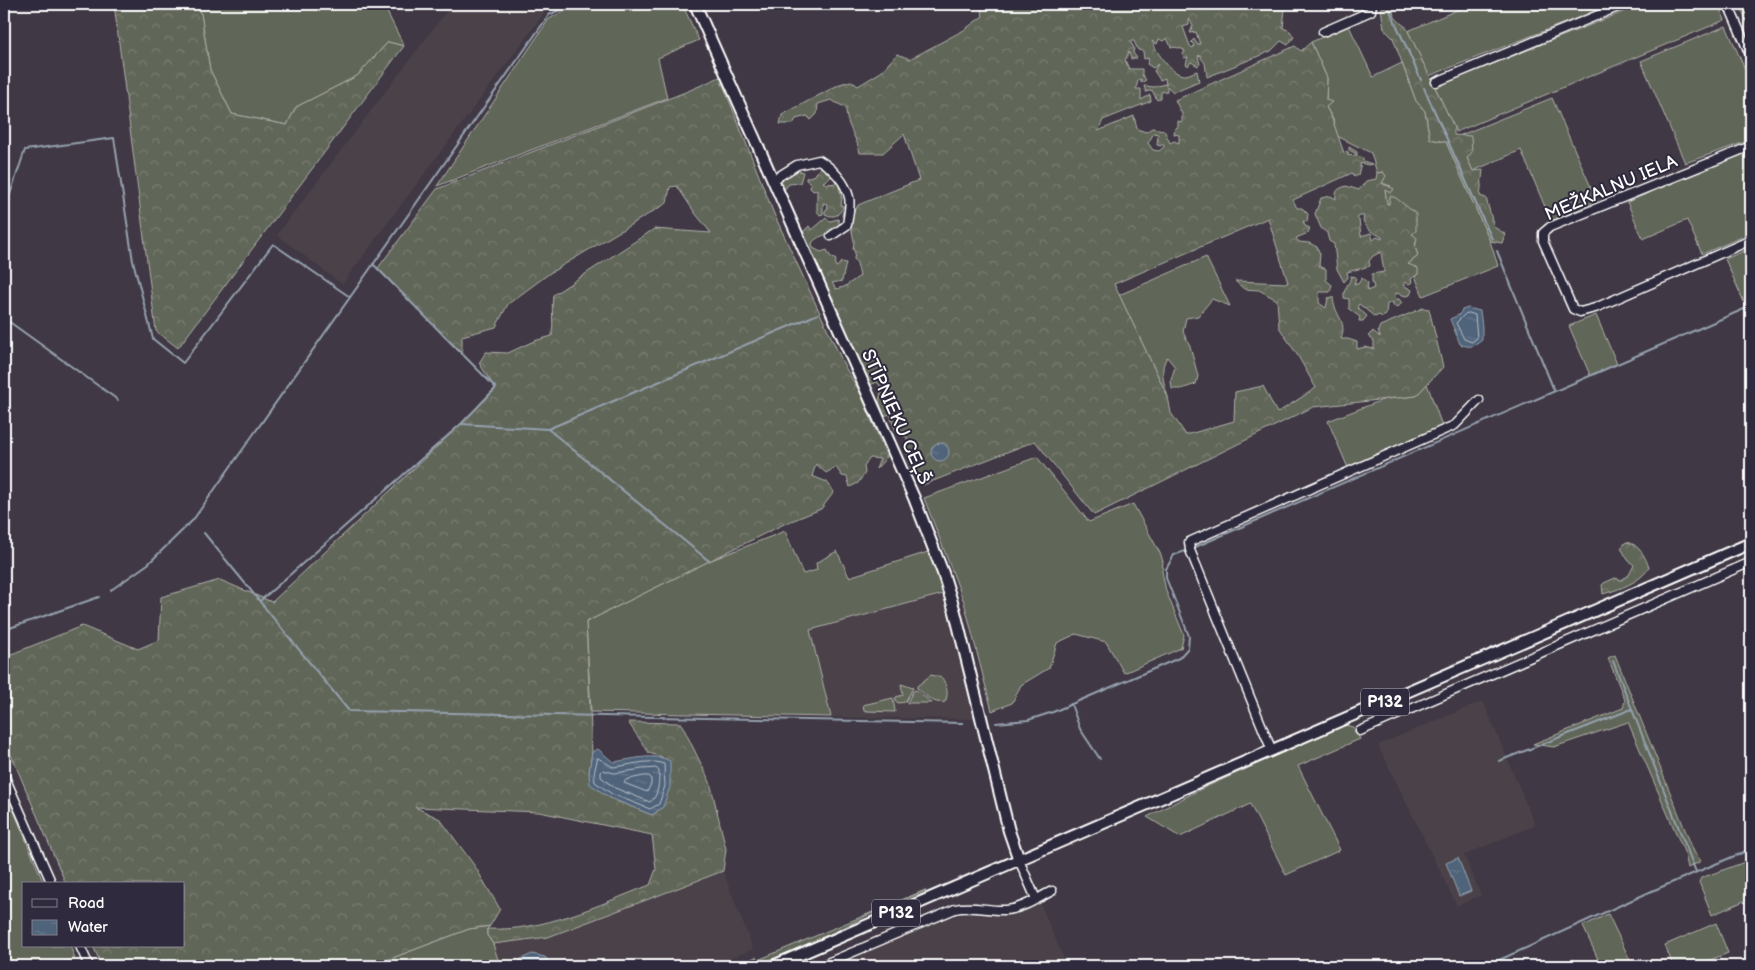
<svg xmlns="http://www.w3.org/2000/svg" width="1755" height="970" font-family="'Balsamiq Sans',sans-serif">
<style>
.built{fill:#4b4249}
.grass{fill:#616658;stroke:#b0b2ac}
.forest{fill:url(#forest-crowns);stroke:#b0b2ac;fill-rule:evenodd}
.water{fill:url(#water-ripples);stroke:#95a1af}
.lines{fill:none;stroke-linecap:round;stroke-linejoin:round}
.shore{stroke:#b9c1ca;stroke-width:1}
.stream{stroke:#95a1af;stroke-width:2}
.minor-casing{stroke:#fff;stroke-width:11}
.major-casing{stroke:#fff;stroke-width:14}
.minor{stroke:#2f2a3d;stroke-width:8}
.major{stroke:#2f2a3d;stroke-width:10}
.labels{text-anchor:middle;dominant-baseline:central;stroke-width:4;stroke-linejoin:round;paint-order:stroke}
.shield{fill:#2f2a3d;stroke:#c1bfc5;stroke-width:1}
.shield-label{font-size:16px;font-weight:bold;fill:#fff}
.street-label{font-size:18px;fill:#fff;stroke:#2f2a3d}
</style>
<defs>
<pattern id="forest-crowns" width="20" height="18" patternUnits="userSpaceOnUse" patternTransform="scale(1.25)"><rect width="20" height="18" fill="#616658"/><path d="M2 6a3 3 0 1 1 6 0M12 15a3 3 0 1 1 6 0" fill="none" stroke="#797d71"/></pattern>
<pattern id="water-ripples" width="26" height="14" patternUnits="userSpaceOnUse" patternTransform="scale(1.25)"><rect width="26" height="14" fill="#4f637a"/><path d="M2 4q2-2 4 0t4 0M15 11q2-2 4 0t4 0" fill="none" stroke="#697a8e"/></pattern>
</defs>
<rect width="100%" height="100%" fill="#403844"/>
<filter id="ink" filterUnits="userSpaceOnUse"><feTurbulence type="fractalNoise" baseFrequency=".02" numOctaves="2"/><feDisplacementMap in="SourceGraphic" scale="10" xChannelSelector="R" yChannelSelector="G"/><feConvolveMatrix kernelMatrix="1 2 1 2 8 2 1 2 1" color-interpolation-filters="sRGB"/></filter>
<g filter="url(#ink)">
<!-- built -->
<g class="built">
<path d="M452,4H551L342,284L277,235Z"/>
<path d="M944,595L972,707L973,719L831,717L810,630Z"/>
<path d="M1483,701L1535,825L1464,855L1481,895L1457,906L1378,745Z"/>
<path d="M723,871L753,949L712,966H500L493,944L548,937Z"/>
<path d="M1040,903L1067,966H835L947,918L969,914L986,916H1009Z"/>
</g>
<!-- grass -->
<g class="grass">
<path d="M194,4H383L404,46L388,42L357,76L296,107L287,125L232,114L210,70L201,14Z"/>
<path d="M577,4H682L699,40L658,58L667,98L437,186L549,19Z"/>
<path d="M1471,4H1613L1429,76L1408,31Z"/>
<path d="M1643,4H1718L1725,20L1456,132L1435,87Z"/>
<path d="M1739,4H1751V31Z"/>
<path d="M1349,26L1373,77L1402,63L1416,101L1425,111L1430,139L1446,142L1490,241L1498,266L1423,296L1415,276L1418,274L1408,264L1418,256L1415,247L1416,244L1412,234L1389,204H1387L1385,190L1391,186L1382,183L1384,179L1383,172L1377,173L1371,153L1337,136L1333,119L1326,107L1327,78L1311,42Z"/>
<path d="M1726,26L1751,83V140L1685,163L1641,61Z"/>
<path d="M1552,98L1597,201L1551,221L1521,150L1473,171L1467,158L1461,135Z"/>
<path d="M1751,151V233L1702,254L1687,220L1643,239L1627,202Z"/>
<path d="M1751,248V299L1744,302L1725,259Z"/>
<path d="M1206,257L1230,306L1212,299L1198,316L1186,318L1183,332L1190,346L1198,376L1196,384L1181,389H1172L1171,380L1175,367L1167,357C1159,370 1164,383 1168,397L1119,295Z"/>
<path d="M1596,315L1617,364L1590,375L1569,326Z"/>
<path d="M1427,384L1442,426L1348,468L1328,421L1385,399L1416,396Z"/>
<path d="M1037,457L1089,522L1133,504L1161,555L1163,562L1162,571L1166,591L1184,635L1181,648L1124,673L1106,642L1076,634L1057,643L1049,668L1021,685L1012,703L992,711L964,602L924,498Z"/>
<path d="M785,531L803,574L817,570L816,563L837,551L849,577L928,552L938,575L943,594L810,630L831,717L591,712L586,622L709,561Z"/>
<path d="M1615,655L1694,852L1701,861L1688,868L1685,854L1628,722L1554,747L1533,744L1623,708L1625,700L1608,658Z"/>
<path d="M931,675L942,678C947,685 949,694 945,702C933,705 926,695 917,688V686Z"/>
<path d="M901,684L913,688L905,702L898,703L895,700L896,697L903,695Z"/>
<path d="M916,690L932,703H907L913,691Z"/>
<path d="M893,698L895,712L867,711L864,710L863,705Z"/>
<path d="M1345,725L1353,727L1360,739L1298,766L1340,850L1286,875L1250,804L1180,837L1147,817L1201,789Z"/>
<path d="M4,787L44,884H24V946H70L75,958L55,966H4Z"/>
<path d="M1745,862L1751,876V898L1712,915L1699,882L1701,878Z"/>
<path d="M925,890L926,891L866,916L835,932L757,966H734L756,957L758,960Z"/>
<path d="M1608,914L1630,960L1620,966H1601L1583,926Z"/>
<path d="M1716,923L1728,953L1695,966H1673L1665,945Z"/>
<path d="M490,926L487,929V935L493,944L500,966H371L469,929Z"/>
</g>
<!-- forest -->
<g class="forest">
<path d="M114,4H194L201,14L210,70L232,114L287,125L296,107L357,76L388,42L404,46L178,348L156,331Z"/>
<path d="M980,4H1282L1285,9L1283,28L1290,31L1294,37L1288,45L1281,41L1271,51L1207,77L1205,63L1201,58V55L1198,56L1200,64L1198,66L1191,62L1188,66L1186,64L1188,57L1184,58L1183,54L1185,51L1180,48L1171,47L1167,38L1163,41L1159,39L1157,44L1152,41C1157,53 1171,75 1185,75C1189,75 1193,72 1197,71L1199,81L1173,92L1167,86V91L1161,92V98L1157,100L1152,90L1146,92L1144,86L1155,87L1164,84L1166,85L1165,78L1160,80L1154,71L1158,64L1153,68L1147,64L1149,58L1144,59L1143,51L1138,50L1134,41H1130L1134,48L1133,53L1137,58L1131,59L1129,52L1125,60L1129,69H1142V75L1146,80L1141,83V79L1138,80L1136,89H1141V100L1150,95L1151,101L1103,120L1098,131L1134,116L1137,129L1146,132L1152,128L1164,130L1170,143L1174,141L1179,143V135L1174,134L1175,128L1178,127V121L1182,122V114L1175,100L1295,46L1301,51L1311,42L1327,78L1326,100L1332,102L1326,107C1334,121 1338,137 1344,153L1347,151L1349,153L1347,155L1355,156V153L1349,150V147L1357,152V156L1363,158V161L1372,164L1368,165L1361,163L1358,175L1354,177L1352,173L1293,200L1297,208H1302L1308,214L1307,222L1303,221L1305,226L1310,228L1308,233L1296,238L1299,242L1309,243L1317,247L1320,254L1319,266L1326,269V280L1332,285L1330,292H1319V303L1326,308L1328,298L1333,297C1334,316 1348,320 1341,339H1348L1357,342V349L1365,347L1374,349V341L1368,336L1373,331L1380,337L1378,331L1380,326L1423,308L1429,309L1443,367L1416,396L1313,407L1094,515L1035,441L923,485C909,473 907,455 907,437C895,435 893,425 890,414L884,416L879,401L882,388L877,382L870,385L867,381L816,264L811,252L806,250L801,234L809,226L812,230L826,218L830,221L838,219L840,226C833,236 819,233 812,243L813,248L821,252L827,250L830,256L836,260L835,266L837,267L841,262L846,263L842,281L832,283L836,289L844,287L860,276L857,263L854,259L855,252L853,250L854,241L850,222L842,216L843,211L850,208L856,209L858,205L919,180L904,134L883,153H860C857,137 845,124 846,108L831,100L818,104L817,114L811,120L807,116L796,119L793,124H780L782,115L840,84L851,81L858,86L881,72L897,54L910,59L964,30L983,16ZM1189,19L1193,25L1190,33L1196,32L1200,44H1197L1194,39L1191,42L1194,45L1193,48L1190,46L1183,27L1189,25ZM1154,133L1158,134L1157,145L1161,146L1163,143L1164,147L1159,151L1153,150L1148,143ZM1268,218L1288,283L1235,281L1244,289L1259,290L1277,300L1279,327L1298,356L1316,388L1277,413L1263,386L1235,392L1234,421L1186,435L1171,413L1168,397L1114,284Z"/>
<path d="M1393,5C1391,16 1398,21 1406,27L1454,127V135L1471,136L1472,152L1467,158L1473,171L1483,170L1480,196L1486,198L1494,227L1505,234L1502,243L1490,241L1446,142L1430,139L1425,111L1416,101L1393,38L1384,29L1381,8Z"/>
<path d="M720,77L774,214L845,367L860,392L887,457L876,469L880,459L870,458L864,466L865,473L858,483L850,487L847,477L842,476L836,467L826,473L816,464L812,476L827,482L834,492L821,509L784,524L586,622L592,752L589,773L610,798L652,815L663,807L662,757L649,753L628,722L681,723L710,782L726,849L723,871L548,937L493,944L487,935V929C543,932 598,905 650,885L656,869L652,835L539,812L415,807L440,819L474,865L500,909L490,926L469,929L371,966H102L93,946H184V884H66L4,738V657L82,626L138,649L159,640L161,597L220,580L272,602L461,424L495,388L479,363L486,352L508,353L534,341L552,336C554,322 551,309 553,295L654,229L711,233L695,213L677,186L670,187L667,203L550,273L508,304L496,327L462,336V355L378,268L437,189L688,91Z"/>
<path d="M820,167H825L832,172L831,177L823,182L827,184L838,183L842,198L841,206H844C839,215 835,219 825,214V211L828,207L827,204L823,203V214L820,215L817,211V190L813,191L810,188L811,183L806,180V178L815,175Z"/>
<path d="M798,168L799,171L803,172L800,183L789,184L784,190L779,180Z"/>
<path d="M1383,172L1386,176L1382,183L1394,189L1391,193L1385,190L1387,204H1389L1390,196L1396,198L1416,214V231L1412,234L1417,238L1415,247L1418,256L1408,264L1418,268V274L1411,279L1412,282L1409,284L1405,282L1403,285L1412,290L1410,295L1406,296L1396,293L1395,299H1399L1402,303L1398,307L1393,306V302L1387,304L1386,315L1382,317L1379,315L1375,317L1359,304L1357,307L1367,316L1363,321H1359L1360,317L1349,309V299L1344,298C1343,287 1350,285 1351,276L1356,277L1354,284H1358L1362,278L1368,283L1367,291L1374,288L1372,281V274L1384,272L1381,252L1373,256L1369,261L1370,266L1347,272L1348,277L1344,282L1337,269L1334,244L1329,241L1327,233L1321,228L1315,214L1321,198L1331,196L1336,199C1335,190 1338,189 1346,186L1359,190L1366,181L1376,179L1377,173ZM1360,216H1364L1363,221L1369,230L1382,237V239L1377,237L1373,240L1371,233L1361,236L1359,220L1357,218Z"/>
<path d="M1626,542C1638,543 1646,557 1649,568C1639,583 1620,589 1603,594L1602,585L1604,583L1615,578L1621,580L1629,575L1634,565L1628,560L1621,548Z"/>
</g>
<!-- water -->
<g class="water">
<path d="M1468,308L1480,311L1482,326V340C1474,347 1470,348 1460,344L1450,319L1459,315L1462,310Z"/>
<circle cx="940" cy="452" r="9"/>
<path d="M598,749L613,762C631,760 653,752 670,761V787L663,807L652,815L610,798L590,784L589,773L592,752Z"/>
<path d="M1458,858L1471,891L1459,896L1446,863Z"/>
<path d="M532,954L545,957L552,966H517L521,959Z"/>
</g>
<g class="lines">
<!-- shore -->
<g class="shore">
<path d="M1469,313L1475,315L1477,338L1472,342L1464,339L1456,323L1465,314Z"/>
<path d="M598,758L613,767C628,766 649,758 664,764L665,786L659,804L650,809L612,794L595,782L594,774Z"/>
<path d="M643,769L656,768L659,771C659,781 659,796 650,802L615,788L601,777V772L603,770L614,773Z"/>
<path d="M644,776H649L651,778V784L647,792L624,783L626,780Z"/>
</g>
<!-- stream -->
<g class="stream">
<path d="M1388,6L1421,80"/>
<path d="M1424,88L1492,239"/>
<path d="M4,212L25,150L114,138L133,261L153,339L183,363L273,244L350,297"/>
<path d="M1497,251L1554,390"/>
<path d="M4,318L118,400"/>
<path d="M461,424L548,429L818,314"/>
<path d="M548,429L709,561"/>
<path d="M204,533L349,711L963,723"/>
<path d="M1193,548L1751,306"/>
<path d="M111,590L148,564L193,520L549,15L572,4"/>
<path d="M260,601L461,424L496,388L373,264"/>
<path d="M4,630L99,597"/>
<path d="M1613,661L1696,872"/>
<path d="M1071,704L1080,729L1100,759"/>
<path d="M996,723L1028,720L1053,712L1179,658L1188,648L1189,636L1166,578V569L1174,555L1185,551"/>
<path d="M1499,761L1632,709"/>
<path d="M852,966L856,965L857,966"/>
<path d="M1486,966L1652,891L1751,849"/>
</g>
<defs>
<g id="minor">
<path d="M1728,4L1751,57"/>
<path d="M1323,32L1371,11L1372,4"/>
<path d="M1436,82L1625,4"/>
<path d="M1751,146L1550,227L1543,233V241L1573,309L1580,312L1595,308L1751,240"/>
<path d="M773,180L797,165L819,160C832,168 845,181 849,197C851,205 848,216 847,225L831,236"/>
<path d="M1360,731L1751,562"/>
<path d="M1272,751L1190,550L1189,542L1455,425L1479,400"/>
<path d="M4,775L52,884"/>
<path d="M1019,860L1036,899"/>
<path d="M80,946L89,966"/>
<path d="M820,966L955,909C973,905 988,911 1006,910C1022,909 1038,898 1052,891"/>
</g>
<g id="major">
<path d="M695,4L914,498L943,573L955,612L1009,831L1019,860"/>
<path d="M773,966L1751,543"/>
</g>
</defs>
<!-- minor casing -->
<use href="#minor" class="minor-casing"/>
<!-- major casing -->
<use href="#major" class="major-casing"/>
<!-- minor -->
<use href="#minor" class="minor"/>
<!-- major -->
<use href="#major" class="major"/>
</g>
</g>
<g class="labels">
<!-- shield labels -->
<g class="shield">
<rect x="1361" y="688.5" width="48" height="27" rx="4"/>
<rect x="872" y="899.5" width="48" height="27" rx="4"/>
</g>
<g class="shield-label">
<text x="1385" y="702">P132</text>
<text x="896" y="913">P132</text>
</g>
<!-- street labels -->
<g class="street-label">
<text transform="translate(1611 188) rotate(-23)">MEŽKALNU IELA</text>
<text transform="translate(896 417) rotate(66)">STĪPNIEKU CEĻŠ</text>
</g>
</g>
<!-- margin -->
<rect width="1755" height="970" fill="none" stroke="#2f2a3d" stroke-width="20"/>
<rect x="10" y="10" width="1735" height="950" fill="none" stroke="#fff" stroke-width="2" filter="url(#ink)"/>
<!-- legend -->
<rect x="22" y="882" width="162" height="65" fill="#2f2a3d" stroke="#827f8b"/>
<rect x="32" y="899" width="25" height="8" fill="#2f2a3d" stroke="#827f8b"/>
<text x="68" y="908" font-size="15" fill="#ffffff">Road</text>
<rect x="32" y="920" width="25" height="15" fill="url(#water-ripples)" stroke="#827f8b"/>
<text x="68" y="932" font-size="15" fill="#ffffff">Water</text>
</svg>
